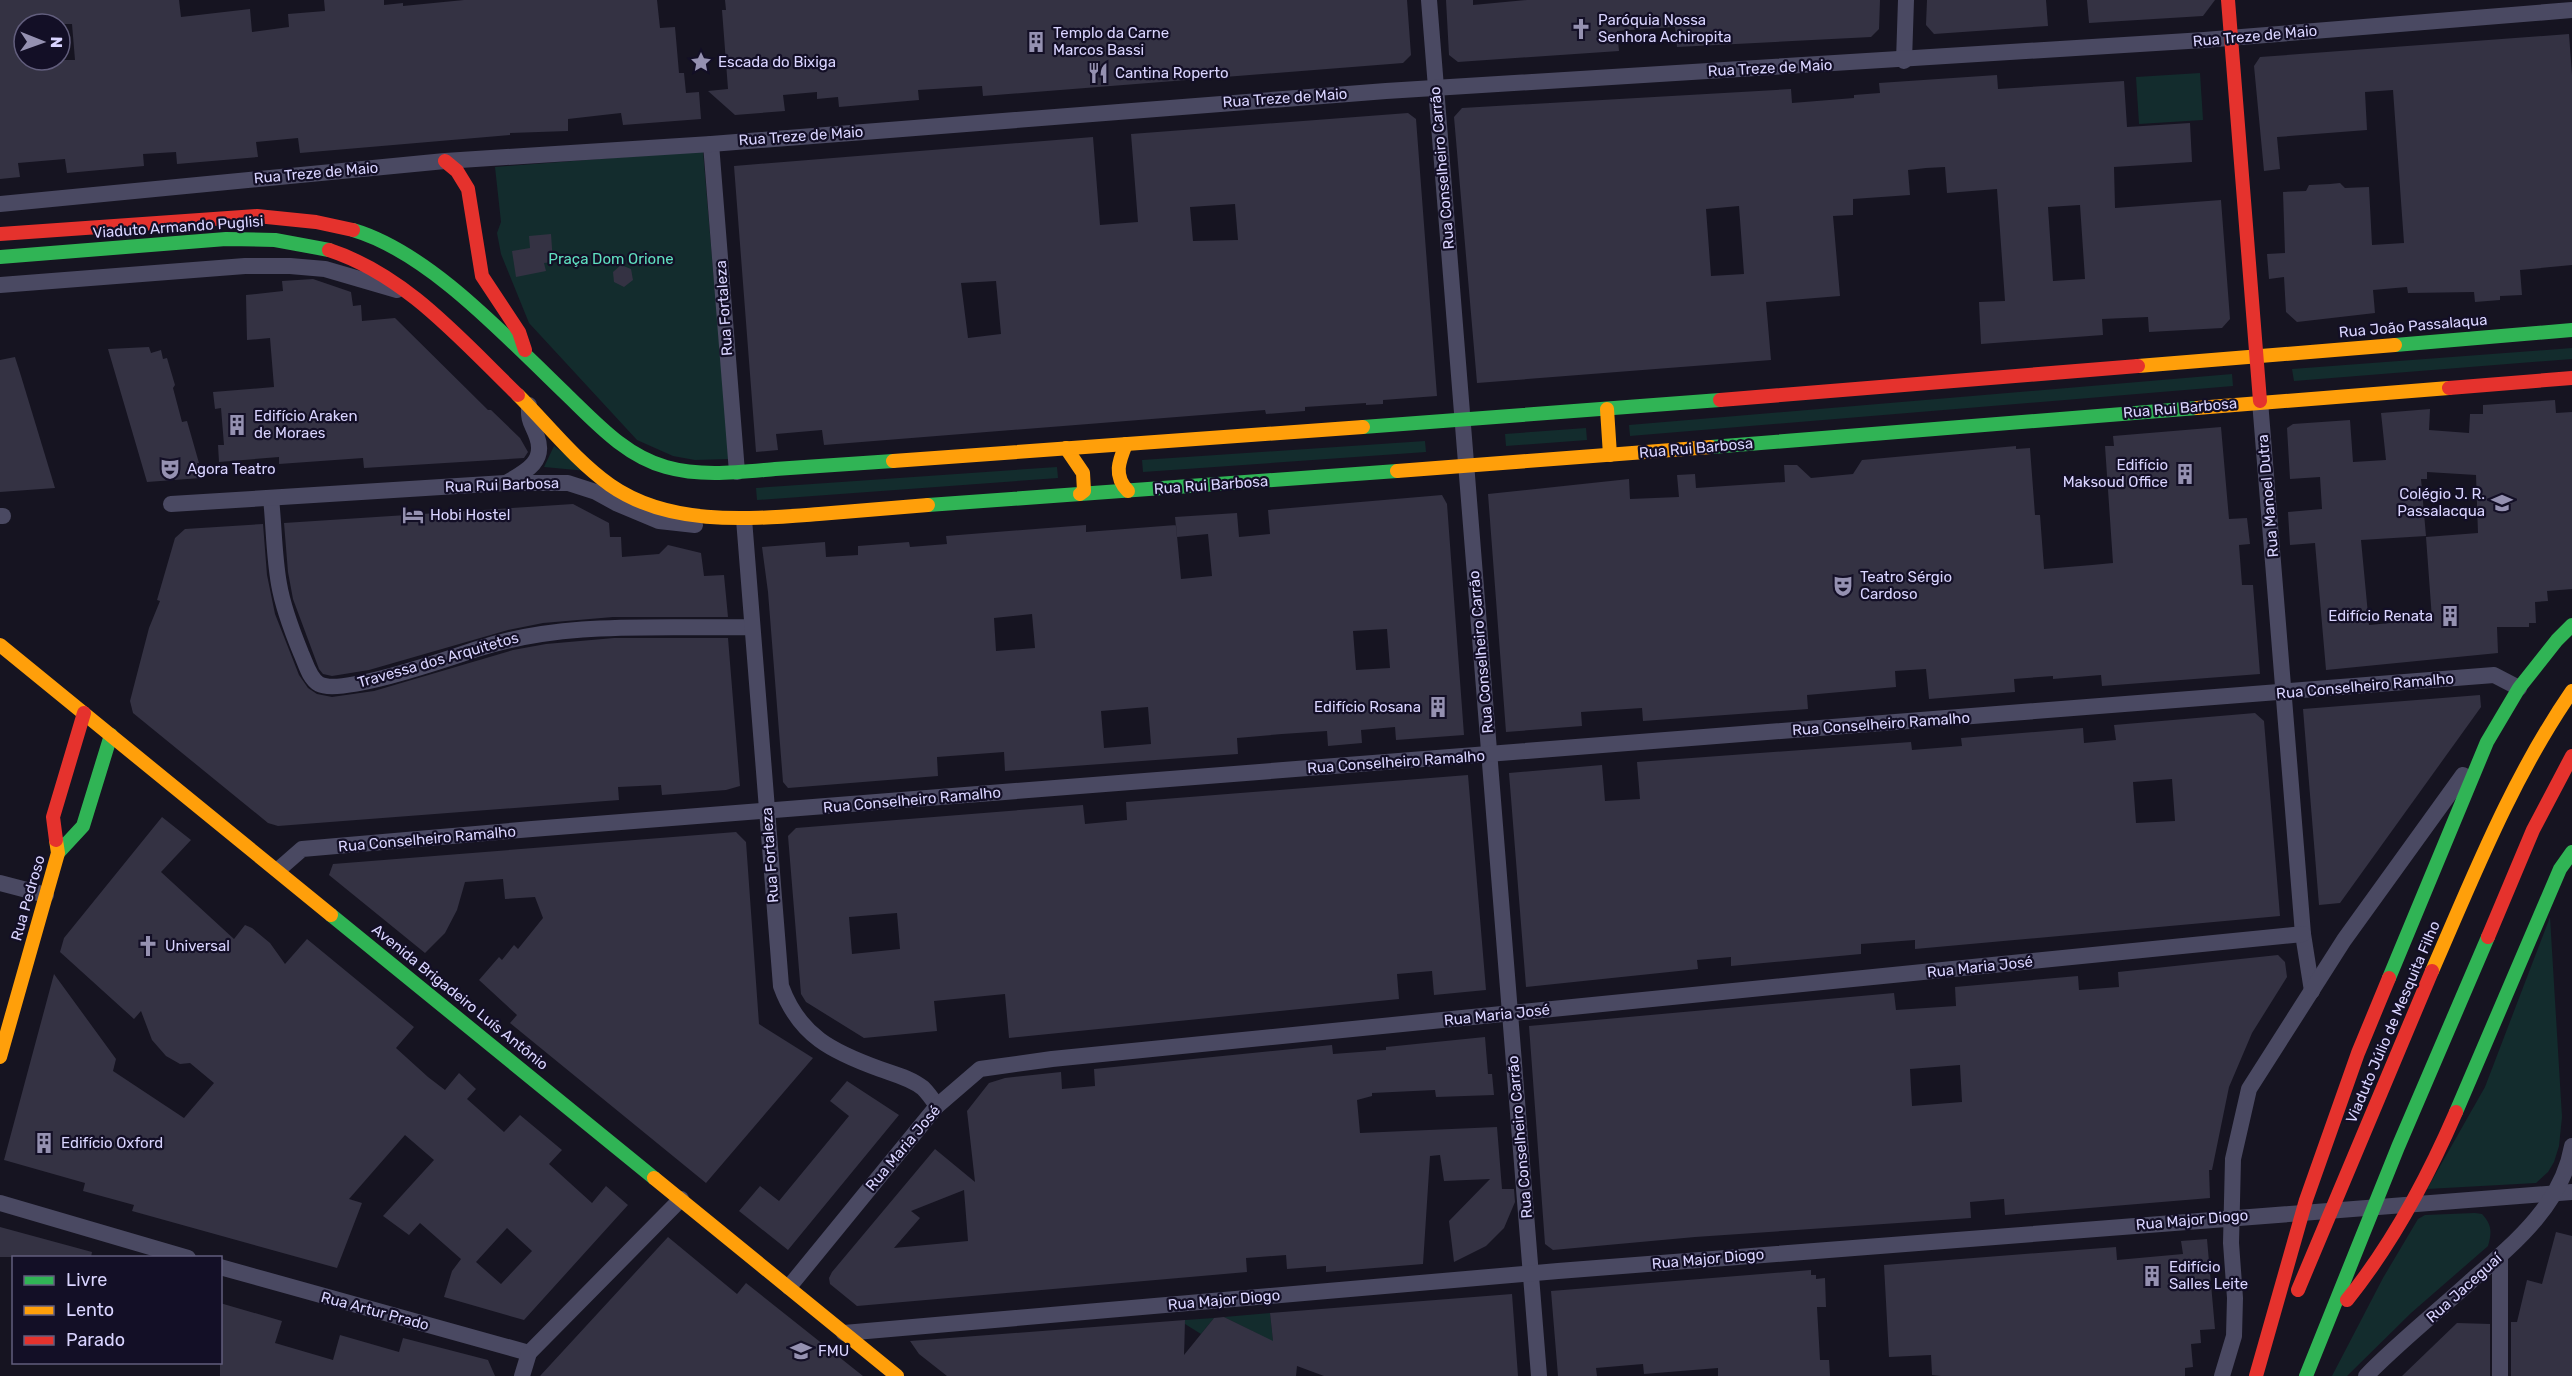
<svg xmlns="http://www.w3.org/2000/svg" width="2572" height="1376" font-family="Rubik,sans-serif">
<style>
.green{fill:#132c2d}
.building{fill:#343243;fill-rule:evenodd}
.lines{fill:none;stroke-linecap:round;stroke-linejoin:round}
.street{stroke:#4a4962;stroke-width:16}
.fast{stroke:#30b455;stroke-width:14}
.slow{stroke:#ff9f0a;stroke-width:14}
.jam{stroke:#e5322d;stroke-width:14}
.labels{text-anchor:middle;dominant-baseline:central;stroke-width:4.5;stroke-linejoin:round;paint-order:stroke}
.poi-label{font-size:15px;fill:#d9d4ff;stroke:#130f26;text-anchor:start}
.street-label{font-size:15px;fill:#d9d4ff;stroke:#130f26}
.park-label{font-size:15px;fill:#5fe0c0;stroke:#130f26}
</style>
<rect width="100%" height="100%" fill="#161421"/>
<!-- green -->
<g class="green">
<path d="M2200,73L2203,120L2139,124L2136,77Z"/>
<path d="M703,151L729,459L695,460L673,456L637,440L529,323L501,254L497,233L501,222L495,167Z"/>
<path d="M2572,348V359L2294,381L2292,369Z"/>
<path d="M2232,374L2233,386L1630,436L1629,425Z"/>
<path d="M1586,428L1587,440L1506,446L1505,434Z"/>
<path d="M1425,441L1426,452L1143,472L1142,460Z"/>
<path d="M554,446L587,471L544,467Z"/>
<path d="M1057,467L1058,478L757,500L756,488Z"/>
<path d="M2550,917L2562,1117L2559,1146L2554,1162L2548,1172L2536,1183L2427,1189L2485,1087Z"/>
<path d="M2475,1213L2482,1214C2492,1225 2492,1232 2488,1246L2411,1313L2347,1376H2332L2383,1278L2418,1219L2425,1215Z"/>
<path d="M1270,1313L1274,1349L1258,1334L1224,1317Z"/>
<path d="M1214,1318L1201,1334L1185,1324V1320Z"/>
</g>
<!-- building -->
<g class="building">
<path d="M0,0H179L181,17L250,9L252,32L289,27L288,14L325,11L324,0H384V5L403,3V6L464,0H657L660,28L675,27L679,73H684L686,93L699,92L701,119L623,125L621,113L603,115L568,119V131L510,133V135L300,153L298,138L256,142L258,157L177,164L176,152L143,154L144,166L67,173L65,159L18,163L20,177L0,179ZM24,24H72L75,60H24Z"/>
<path d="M725,0H1407L1411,55L1403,63L983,96L982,86L918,90L919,100L839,107L838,97L817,99V92L783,95L785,111L735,115L708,91L728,89L722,10H726Z"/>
<path d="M1446,0H1473V5L1527,0H1880L1879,29L1871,37L1677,47L1675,27L1617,31L1619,51L1458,62L1449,55Z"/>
<path d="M1927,0H2046L2048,26L1934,34L1926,25Z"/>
<path d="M2087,0H2215L2203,16L2089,23Z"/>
<path d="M2569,34L2572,75V265L2520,270L2522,295L2500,296V300L2475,302L2474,292L2408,293L2407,287L2373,290L2375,313L2297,322L2286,312L2284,277L2269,279L2267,254L2285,253L2283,192L2306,191L2309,185L2330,184L2340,183L2345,188L2369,187L2372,245L2404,243L2393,90L2365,92L2367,130L2277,137L2280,169L2264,171L2254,66L2260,57Z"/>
<path d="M1997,75L1998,89L2124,81L2127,127L2190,123L2192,162L2114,167L2115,208L2221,200L2230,319L2222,328L2149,332L2148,317L2102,319L2103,335L1981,344L1979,302L2005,301L1997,189L1947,193L1945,167L1926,168L1908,170L1910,195L1853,199V215L1833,216L1840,296L1766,302L1771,360L1477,383L1454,117L1462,108L1791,89L1792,103L1854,98V95L1880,93L1879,83ZM2080,205L2085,279L2053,281L2048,207ZM1739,206L1744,274L1711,276L1706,209Z"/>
<path d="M1408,113L1416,119L1437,396L1383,400V404L1366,405V403L1305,407V411L1266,414L1265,410L824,445L822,430L776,434L778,450L756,452L734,166L1093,137L1100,225L1138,222L1131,134ZM1235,204L1238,240L1193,241L1190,207ZM996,281L1001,334L968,338L961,283Z"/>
<path d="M551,234L553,262L544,263L546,271L516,277L512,251L530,248L529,236Z"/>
<path d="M621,265L631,269L633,280L624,287L614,282L613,272Z"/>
<path d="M313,279L351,292L353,306L361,305L362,321L395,318L488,410H491L520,438L528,452L524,458L364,468L363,458L279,464V457L219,462L218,445H224L221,408L215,409L213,392L274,387L270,338L247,340L246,295L283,291L282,281Z"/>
<path d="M149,347L151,353L161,350L163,359L167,358L175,385L173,388L182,422L187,421L199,463H197L201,478L147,482L108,349Z"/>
<path d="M15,357L21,376L55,488L0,492V360Z"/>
<path d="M2555,400L2556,413L2572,412V589L2547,591L2548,601L2535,602L2536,623H2529V627H2497L2498,653L2326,670L2315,543L2290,545L2288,512L2322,509L2320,477L2290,479L2287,428L2293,424L2350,420L2353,462L2386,460L2381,413L2430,409L2429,430L2469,433L2470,414H2483V405ZM2427,472L2476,475L2478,533L2426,537L2432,619L2369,625L2361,540L2426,536L2421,479H2427Z"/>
<path d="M2221,427L2229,519L2247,518L2250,544L2239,545L2242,585H2253L2260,674L2102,686L2101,675L2053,679V676L2014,679L2015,692L1929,699L1926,669L1895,671L1896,687L1807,695L1808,709L1643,721L1642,708L1581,712L1582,726L1506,732L1488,494L1629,479L1630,499L1679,497L1677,475L1695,474L1696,488L1785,482L1784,465H1797L1811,478L1853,474L1862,460L2016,446V449L2030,448L2035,515H2040L2044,569L2092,565L2113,563L2105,446H2114L2113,436Z"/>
<path d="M1442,495L1447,504L1464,735L1396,740L1395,727L1361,730L1362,743L1328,746L1327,731L1282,734L1237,738L1238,754L1005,771L1004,752L937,757L938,776L788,788L783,782L768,592L762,547L825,542L826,557L858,555V546L909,542L910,547L947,544L946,536L1086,525V532L1176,525L1181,579L1212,576L1208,534L1177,537L1175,517L1237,513L1239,537L1270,534L1268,510ZM1032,614L1035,648L996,651L994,618ZM1387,629L1390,668L1356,670L1353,631ZM1148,707L1151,744L1104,748L1101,711Z"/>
<path d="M573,504L609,523L610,537H621L622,557L659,554L668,545L701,553L704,576L724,575L728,617H613L543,623L508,630L369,670L332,676L323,674L319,669L293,599L288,572L284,523Z"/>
<path d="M263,524L267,575L275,614L299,675L308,688L317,694L332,697L374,691L513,650L546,644L614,638H728L740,786L726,790L662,795L661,785L618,787L619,800L278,826L268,823L133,713L130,701L149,628L160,601L157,600L175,538L185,529Z"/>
<path d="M2480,695L2481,707L2340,903L2319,905L2303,709Z"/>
<path d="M2255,713L2264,721L2280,916L1915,949V940L1861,944V954L1731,966V957L1697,960L1698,969L1526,987L1509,773L1602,765L1605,801L1640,799L1637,762L1911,742L1912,750L1962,746L1961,738L2083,728L2084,743L2116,740L2114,725ZM2172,779L2175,821L2136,823L2133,782Z"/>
<path d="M1468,775L1486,990L1434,995L1432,971L1397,974L1399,999L1009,1038L1005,994L934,1001L937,1031L864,1038L806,1002L801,994L788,836L796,828L1083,805L1085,824L1127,820L1126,802ZM897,913L900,949L852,954L849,917Z"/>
<path d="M162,817L191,840L161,872L234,939L245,925L252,928L270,943L285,964L307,939L414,1027L396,1048L428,1077L445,1090L459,1073L476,1089L467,1099L504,1132L520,1115L562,1150L549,1164L592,1203L606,1186L628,1205L524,1320L444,1297L452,1271L461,1259L420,1223L409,1235L383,1216L434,1160L405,1135L349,1199L362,1203L337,1268L132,1211L134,1205L83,1191L85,1183L4,1160L54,974L116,1059L113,1071L184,1118L214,1083L190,1063L180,1064L166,1056L152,1040L141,1011L134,1019L60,952L64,938ZM507,1228L532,1251L501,1284L476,1262Z"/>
<path d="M736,832L746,842L759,1024L813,1058L706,1183L510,1023L517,1015L479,980L499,957L502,960L514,945L518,949L543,918L535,897L505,899L503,879L465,882L457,910L445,933L425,953L329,875L333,864Z"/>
<path d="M2278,955L2285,962L2287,977L2252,1033L2229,1087L2212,1170H2209L2210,1198L2005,1215L2004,1199L1970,1202L1971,1218L1695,1237L1553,1250L1545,1244L1529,1026L1894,993L1896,1010L1956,1006L1955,987L2078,976L2079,990L2119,987L2118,972ZM1960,1065L1962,1102L1912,1106L1910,1069Z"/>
<path d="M1485,1037L1488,1074H1492L1494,1095L1436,1097L1435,1090L1372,1093V1096L1357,1100L1360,1133L1497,1127L1502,1189H1514L1515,1202L1504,1228L1486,1246L1454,1262L1449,1221L1490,1179L1444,1181L1440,1155L1430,1156L1423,1264L1326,1272V1266L1287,1269L1286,1255L1246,1258L1247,1272L857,1306L830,1284L829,1278L832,1272L935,1149L975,1182L967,1111L989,1083L1005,1078L1061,1072L1062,1089L1095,1086L1094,1069L1332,1045L1333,1054L1386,1050V1047ZM964,1190L968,1241L894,1248L920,1218L911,1211Z"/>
<path d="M847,1081L899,1115L788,1250L739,1211L760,1186L779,1201L849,1116L830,1101Z"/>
<path d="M0,1227L92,1252L91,1257H0Z"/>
<path d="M2556,1232L2572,1236V1376H2511V1322H2517L2527,1280L2542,1284Z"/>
<path d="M668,1237L737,1294L746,1283L863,1376H540Z"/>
<path d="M2207,1239L2215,1329L2200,1330L2201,1343L2191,1344L2193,1367L2185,1368V1376H1941L1932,1375L1931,1355L1889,1357L1884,1265L2116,1247L2117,1260L2183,1254L2181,1241Z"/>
<path d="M1811,1270V1275H1816V1279L1825,1278L1826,1307H1817L1820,1360H1829L1830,1376H1718V1368L1644,1374L1643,1364L1596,1368L1597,1376H1558L1551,1291Z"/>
<path d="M1512,1294L1518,1376H1324L1297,1366L1296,1376H947L919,1354L910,1341L1185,1320L1184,1355L1214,1318L1224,1317L1273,1341L1270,1313Z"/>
<path d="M220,1303L282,1321L275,1343L333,1360L340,1335L399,1352L403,1338L488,1360L495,1376H220Z"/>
<path d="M2457,1323L2490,1324V1376H2402Z"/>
</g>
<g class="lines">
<!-- street -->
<g class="street">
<path d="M1429,0L1539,1376"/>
<path d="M1904,61L1906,0"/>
<path d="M711,144L737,472"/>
<path d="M0,204L445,161L711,144L1386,91L2204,40L2572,10"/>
<path d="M0,285L245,266H290L325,269L397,290"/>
<path d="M2260,401L2303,934L2312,991"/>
<path d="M506,483C525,472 546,462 537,437C532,423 528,422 529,405"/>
<path d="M271,498C274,527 274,556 279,584C283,608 292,631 301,653C306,664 309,678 319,684C341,696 450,658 477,649C566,620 660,629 752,627"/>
<path d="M171,504L505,483H568L596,492L616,503L659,521L695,525"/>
<path d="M0,516H3"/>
<path d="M744,519L781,986C799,1036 833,1052 880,1069C894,1074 911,1078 923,1088C928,1093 933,1100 937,1106"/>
<path d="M278,870L302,849L532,829L2494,675L2519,688"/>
<path d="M0,883L46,895"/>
<path d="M0,1203L188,1258"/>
<path d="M2500,1256V1376"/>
<path d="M220,1267L529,1353"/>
<path d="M789,1287L937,1106L980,1069L1052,1059L2303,934"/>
<path d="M844,1333L1558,1271L2572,1192"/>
<path d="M522,1376L529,1353L681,1199"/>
<path d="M2222,1376L2234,1336L2235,1298L2231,1243L2233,1159L2249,1089L2344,940L2463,775"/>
<path d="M2366,1376C2399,1342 2437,1312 2472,1280C2515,1243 2562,1204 2572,1146"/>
</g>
<!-- fast -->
<g class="fast">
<path d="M353,230C431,253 509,340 568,396C597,424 626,456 666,467C701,477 740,472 775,469C814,466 853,464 893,461"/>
<path d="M0,257L226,239L275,240L329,250"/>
<path d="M2395,345L2572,330"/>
<path d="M1363,427L1720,400"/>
<path d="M1711,447L2197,408"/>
<path d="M928,505L1397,471"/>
<path d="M58,853L83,826L111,735"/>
<path d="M331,915L654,1178"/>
<path d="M2389,978L2487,742L2519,688L2557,640L2572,625"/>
<path d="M2456,1112L2560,869L2572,852"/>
<path d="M2306,1376L2398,1147L2488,937"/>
</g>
<!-- slow -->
<g class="slow">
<path d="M2138,366L2395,345"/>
<path d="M518,395C548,425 575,460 610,485C670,527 750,519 819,514C855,511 892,508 928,505"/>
<path d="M2197,408L2449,388"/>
<path d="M1607,409L1610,455"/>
<path d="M1126,444C1119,461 1113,476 1128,491"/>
<path d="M1066,448L1083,473L1084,491L1080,494"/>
<path d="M893,461L1363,427"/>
<path d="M1397,471L1711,447"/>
<path d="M0,645L331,915"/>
<path d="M2432,971C2474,875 2512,778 2572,691"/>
<path d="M0,1057L58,853L56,840"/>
<path d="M654,1178L897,1376"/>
</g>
<!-- jam -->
<g class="jam">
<path d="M2228,0L2260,401"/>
<path d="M445,161L457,171L468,189L482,276L519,332L525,350"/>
<path d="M0,234L257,216L316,222L353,230"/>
<path d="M329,250C406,275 461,340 518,395"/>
<path d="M2449,388L2572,378"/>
<path d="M1720,400L2138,366"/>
<path d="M56,840L53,817L84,713"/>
<path d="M2488,937L2533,830L2572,756"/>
<path d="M2298,1290L2432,971"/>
<path d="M2347,1300C2393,1243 2427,1179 2456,1112"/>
<path d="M2256,1376L2306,1200L2358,1053L2389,978"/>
</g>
</g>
<!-- icons -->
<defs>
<symbol id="church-bare" viewBox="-9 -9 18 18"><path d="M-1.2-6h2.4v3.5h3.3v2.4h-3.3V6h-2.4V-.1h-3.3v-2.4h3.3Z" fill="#9591b1" stroke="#130f26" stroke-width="2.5" paint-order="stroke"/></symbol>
<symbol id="building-bare" viewBox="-9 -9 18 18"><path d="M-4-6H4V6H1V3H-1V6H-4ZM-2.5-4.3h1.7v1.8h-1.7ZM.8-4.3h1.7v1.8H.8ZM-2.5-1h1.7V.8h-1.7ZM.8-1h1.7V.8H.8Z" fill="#9591b1" stroke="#130f26" stroke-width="2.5" paint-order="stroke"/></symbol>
<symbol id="sight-bare" viewBox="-9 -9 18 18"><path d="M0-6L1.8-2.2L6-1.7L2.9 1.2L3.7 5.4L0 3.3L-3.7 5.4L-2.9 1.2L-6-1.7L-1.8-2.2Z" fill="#9591b1" stroke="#130f26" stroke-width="2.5" paint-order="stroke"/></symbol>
<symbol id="restaurant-bare" viewBox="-9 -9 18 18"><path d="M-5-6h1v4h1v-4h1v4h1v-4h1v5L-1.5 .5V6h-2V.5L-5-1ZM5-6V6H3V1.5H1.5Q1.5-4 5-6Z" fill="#9591b1" stroke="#130f26" stroke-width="2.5" paint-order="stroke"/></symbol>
<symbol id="theatre-bare" viewBox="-9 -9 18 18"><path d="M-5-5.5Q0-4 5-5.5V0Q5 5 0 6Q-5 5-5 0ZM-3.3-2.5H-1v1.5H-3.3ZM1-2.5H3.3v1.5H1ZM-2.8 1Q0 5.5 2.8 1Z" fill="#9591b1" stroke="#130f26" stroke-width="2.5" paint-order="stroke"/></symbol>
<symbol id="school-bare" viewBox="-9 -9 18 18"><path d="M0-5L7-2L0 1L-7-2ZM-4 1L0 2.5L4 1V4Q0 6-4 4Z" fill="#9591b1" stroke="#130f26" stroke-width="2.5" paint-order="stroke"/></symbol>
<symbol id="hotel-bare" viewBox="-9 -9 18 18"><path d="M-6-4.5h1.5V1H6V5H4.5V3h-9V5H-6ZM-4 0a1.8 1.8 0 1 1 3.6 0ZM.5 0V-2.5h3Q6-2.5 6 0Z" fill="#9591b1" stroke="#130f26" stroke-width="2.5" paint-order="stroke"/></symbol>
<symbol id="university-bare" viewBox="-9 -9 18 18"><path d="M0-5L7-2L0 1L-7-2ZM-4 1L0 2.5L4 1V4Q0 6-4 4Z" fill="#9591b1" stroke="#130f26" stroke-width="2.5" paint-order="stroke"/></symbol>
</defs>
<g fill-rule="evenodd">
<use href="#church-bare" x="1566" y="14" width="30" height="30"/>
<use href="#building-bare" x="1021" y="27" width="30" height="30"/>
<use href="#sight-bare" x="686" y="47" width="30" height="30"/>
<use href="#restaurant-bare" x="1083" y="58" width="30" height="30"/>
<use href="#building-bare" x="222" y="410" width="30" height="30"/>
<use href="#theatre-bare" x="155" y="454" width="30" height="30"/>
<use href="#building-bare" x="2170" y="459" width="30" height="30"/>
<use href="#school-bare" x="2487" y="488" width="30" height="30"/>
<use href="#hotel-bare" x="398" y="500" width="30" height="30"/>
<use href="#theatre-bare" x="1828" y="571" width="30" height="30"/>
<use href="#building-bare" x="2435" y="601" width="30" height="30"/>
<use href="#building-bare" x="1423" y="692" width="30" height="30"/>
<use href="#church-bare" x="133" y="931" width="30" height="30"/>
<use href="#building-bare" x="29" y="1128" width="30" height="30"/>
<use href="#building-bare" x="2137" y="1261" width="30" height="30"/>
<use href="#university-bare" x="786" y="1336" width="30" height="30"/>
</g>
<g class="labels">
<!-- poi labels -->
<g class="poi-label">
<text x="1598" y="20">Paróquia Nossa<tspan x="1598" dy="17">Senhora Achiropita</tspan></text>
<text x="1053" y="33">Templo da Carne<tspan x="1053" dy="17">Marcos Bassi</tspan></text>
<text x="718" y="62">Escada do Bixiga</text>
<text x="1115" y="73">Cantina Roperto</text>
<text x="254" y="416">Edifício Araken<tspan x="254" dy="17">de Moraes</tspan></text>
<text x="2168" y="465" text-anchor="end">Edifício<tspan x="2168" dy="17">Maksoud Office</tspan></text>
<text x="187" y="469">Agora Teatro</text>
<text x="2485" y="494" text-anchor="end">Colégio J. R.<tspan x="2485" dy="17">Passalacqua</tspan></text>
<text x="430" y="515">Hobi Hostel</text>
<text x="1860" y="577">Teatro Sérgio<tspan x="1860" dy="17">Cardoso</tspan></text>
<text x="2433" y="616" text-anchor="end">Edifício Renata</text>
<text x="1421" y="707" text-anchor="end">Edifício Rosana</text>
<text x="165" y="946">Universal</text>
<text x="61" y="1143">Edifício Oxford</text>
<text x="2169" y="1267">Edifício<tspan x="2169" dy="17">Salles Leite</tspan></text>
<text x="818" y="1351">FMU</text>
</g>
<!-- street labels -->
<g class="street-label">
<text transform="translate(2255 36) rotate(-5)">Rua Treze de Maio</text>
<text transform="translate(1770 68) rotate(-3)">Rua Treze de Maio</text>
<text transform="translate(1285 98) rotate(-4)">Rua Treze de Maio</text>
<text transform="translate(801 136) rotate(-4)">Rua Treze de Maio</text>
<text transform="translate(1442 168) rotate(-95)">Rua Conselheiro Carrão</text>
<text transform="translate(316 173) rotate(-5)">Rua Treze de Maio</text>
<text transform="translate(178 227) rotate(-4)">Viaduto Armando Puglisi</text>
<text transform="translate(724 308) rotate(-94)">Rua Fortaleza</text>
<text transform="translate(2413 326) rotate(-5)">Rua João Passalaqua</text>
<text transform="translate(2180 408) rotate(-5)">Rua Rui Barbosa</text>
<text transform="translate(1696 448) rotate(-5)">Rua Rui Barbosa</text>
<text transform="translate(502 485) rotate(-2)">Rua Rui Barbosa</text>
<text transform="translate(1211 485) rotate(-4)">Rua Rui Barbosa</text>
<text transform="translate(2268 496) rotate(-95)">Rua Manoel Dutra</text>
<text transform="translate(1481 652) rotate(-95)">Rua Conselheiro Carrão</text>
<text transform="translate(438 660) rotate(-16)">Travessa dos Arquitetos</text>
<text transform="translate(2365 686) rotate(-5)">Rua Conselheiro Ramalho</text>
<text transform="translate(1881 724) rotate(-4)">Rua Conselheiro Ramalho</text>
<text transform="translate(1396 762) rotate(-4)">Rua Conselheiro Ramalho</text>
<text transform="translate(912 800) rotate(-5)">Rua Conselheiro Ramalho</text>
<text transform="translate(427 839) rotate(-5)">Rua Conselheiro Ramalho</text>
<text transform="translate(770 855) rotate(-94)">Rua Fortaleza</text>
<text transform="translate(28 898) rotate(-74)">Rua Pedroso</text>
<text transform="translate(1980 967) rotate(-6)">Rua Maria José</text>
<text transform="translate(460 997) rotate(39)">Avenida Brigadeiro Luís Antônio</text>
<text transform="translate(1497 1015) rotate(-6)">Rua Maria José</text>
<text transform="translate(2393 1022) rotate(-67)">Viaduto Júlio de Mesquita Filho</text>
<text transform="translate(1520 1137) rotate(-95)">Rua Conselheiro Carrão</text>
<text transform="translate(903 1148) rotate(-50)">Rua Maria José</text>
<text transform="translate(2192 1220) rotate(-5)">Rua Major Diogo</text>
<text transform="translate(1708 1259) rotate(-5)">Rua Major Diogo</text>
<text transform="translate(2464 1288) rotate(-42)">Rua Jaceguaí</text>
<text transform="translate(1224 1300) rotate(-5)">Rua Major Diogo</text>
<text transform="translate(375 1311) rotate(15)">Rua Artur Prado</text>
</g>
<!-- park labels -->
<g class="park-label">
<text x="611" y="259">Praça Dom Orione</text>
</g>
</g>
<!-- legend -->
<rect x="12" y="1256" width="210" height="108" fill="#130f26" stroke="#625e7d" stroke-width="1.5"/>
<rect x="24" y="1276" width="30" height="9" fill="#30b455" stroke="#625e7d" stroke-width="1.5"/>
<text x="66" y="1286" font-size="18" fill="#d9d4ff">Livre</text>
<rect x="24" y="1306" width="30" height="9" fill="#ff9f0a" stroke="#625e7d" stroke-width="1.5"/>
<text x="66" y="1316" font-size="18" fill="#d9d4ff">Lento</text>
<rect x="24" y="1336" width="30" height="9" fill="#e5322d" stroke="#625e7d" stroke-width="1.5"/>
<text x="66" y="1346" font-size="18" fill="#d9d4ff">Parado</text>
<!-- north arrow -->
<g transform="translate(42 42) rotate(91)"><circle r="28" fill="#130f26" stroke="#625e7d" stroke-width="1.5"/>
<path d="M0-4.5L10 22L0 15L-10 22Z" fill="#9591b1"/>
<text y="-9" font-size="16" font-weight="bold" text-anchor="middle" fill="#d9d4ff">N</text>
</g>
</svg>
